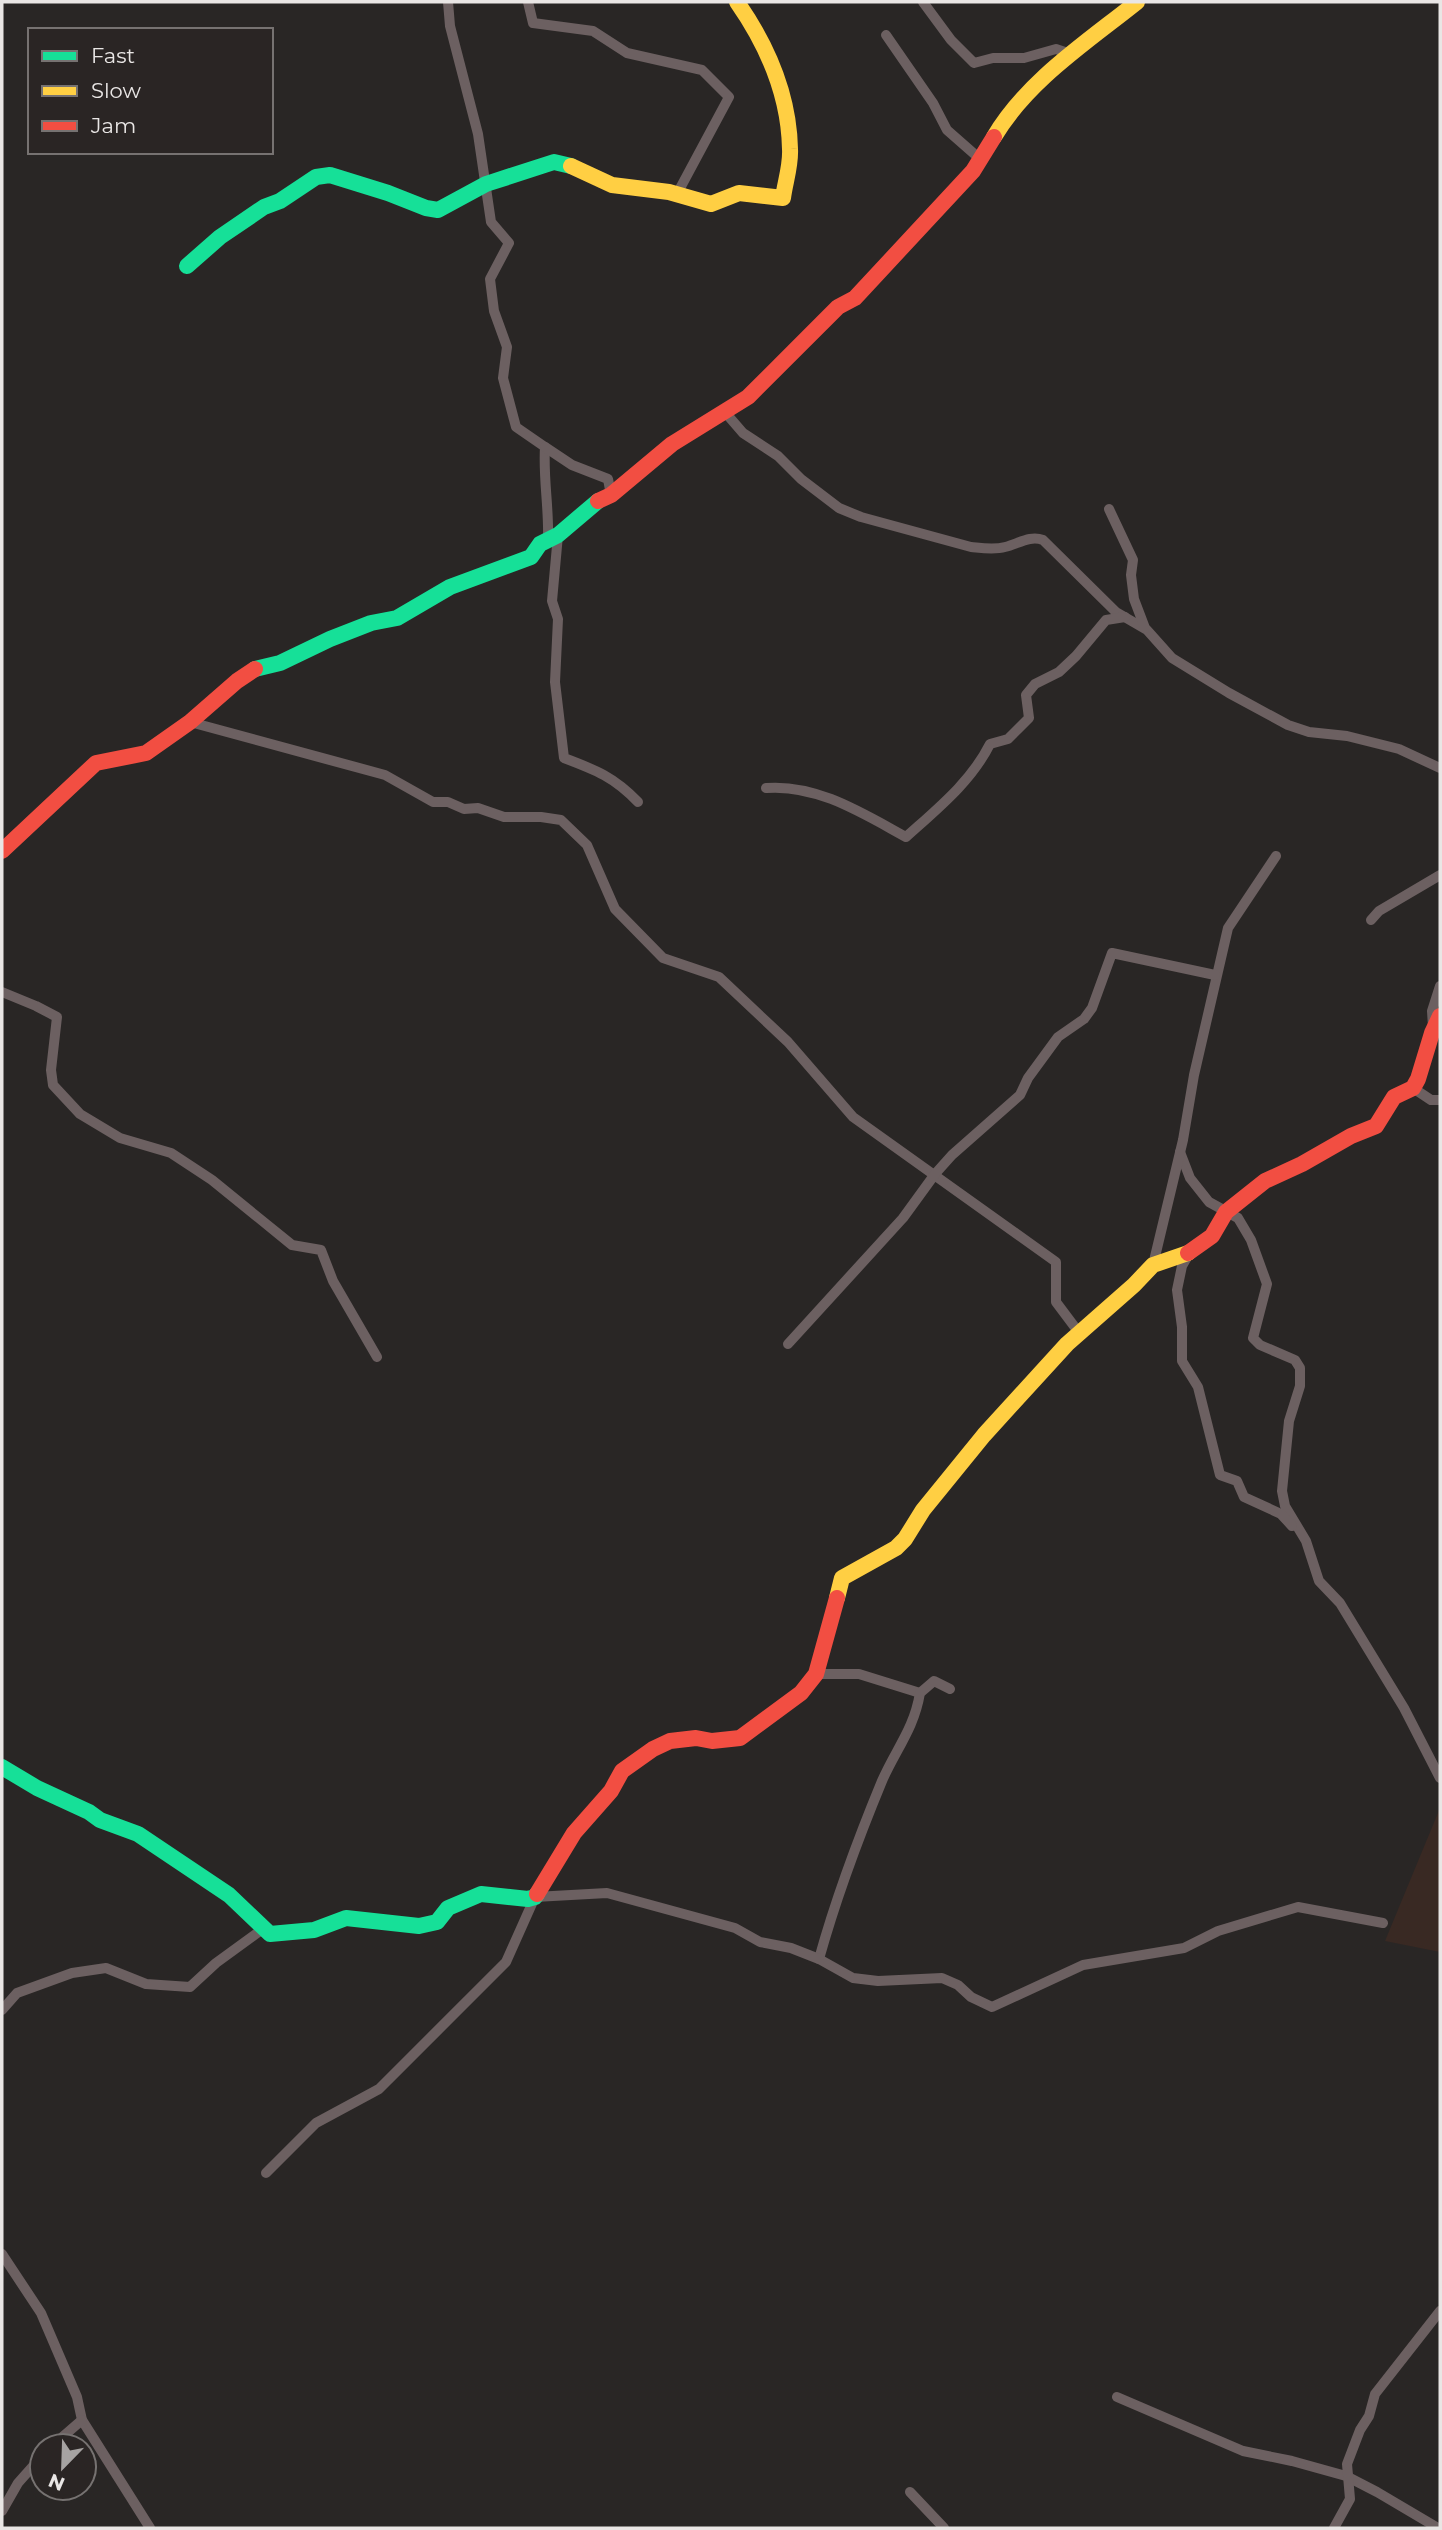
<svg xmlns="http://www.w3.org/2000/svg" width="1442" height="2530" font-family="Montserrat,sans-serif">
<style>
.education{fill:#392923}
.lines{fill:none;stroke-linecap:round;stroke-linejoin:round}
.street{stroke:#6c6061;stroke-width:10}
.fast{stroke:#16e098;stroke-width:16}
.slow{stroke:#ffcf43;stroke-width:16}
.jam{stroke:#f24e42;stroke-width:16}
</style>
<rect width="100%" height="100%" fill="#292625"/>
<!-- education -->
<path class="education" d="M1440,1808V1952L1385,1941Z"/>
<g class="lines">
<!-- street -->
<g class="street">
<path d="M448,2L450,26L478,134L491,222L509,243L490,279L494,311L507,347L503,378L516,427L545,447C543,478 549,507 548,538"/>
<path d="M528,2L533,23L593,31L627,53L702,70L729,97L677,194"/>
<path d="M923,2L951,40L974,63L993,58H1024L1056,49L1071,54"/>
<path d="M886,35L933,103L947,130L980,159"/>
<path d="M724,411L743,433L778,456L801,479L839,508L861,517L971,547C982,548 994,550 1005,547C1018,544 1030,535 1043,540L1116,612L1147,630L1172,658L1229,693L1288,725L1309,732L1347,736L1399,749L1440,768"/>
<path d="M545,447L572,465L608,479L611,495"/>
<path d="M1109,509L1133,560L1131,575L1134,599L1145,628"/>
<path d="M558,535L552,601L558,619L555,682L564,758C596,770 614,777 638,802"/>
<path d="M190,722L385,775L433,802H448L464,809L478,808L504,817H541L561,820L587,845L615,909L663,958L719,977L788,1042L853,1117L1056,1262V1302L1080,1334"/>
<path d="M766,788C817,784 862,813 906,837C937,809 971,782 990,744L1008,739L1029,718L1026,695L1035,684L1059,672L1076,656L1106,620L1125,617"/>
<path d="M1371,920L1379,911L1440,875"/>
<path d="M2,992L36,1006L57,1017L51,1070L53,1085L80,1114L120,1138L171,1153L212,1180L292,1245L321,1250L333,1281L377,1357"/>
<path d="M1433,1027L1432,1011L1440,986"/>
<path d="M1413,1088L1431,1100H1440"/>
<path d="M1180,1152L1190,1178L1209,1202L1238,1218L1251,1240L1267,1284L1253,1338L1260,1345L1295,1360L1300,1368V1386L1289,1421L1282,1491L1285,1506L1306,1541L1319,1581L1340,1603L1404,1708L1440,1778"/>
<path d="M1190,1252L1182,1266L1177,1290L1182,1327V1361L1198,1387L1220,1475L1237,1481L1244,1497L1281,1514L1292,1526"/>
<path d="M1153,1265L1183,1140L1194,1075L1228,928L1276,856"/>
<path d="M788,1344L903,1218L935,1174L952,1155L1020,1095L1028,1078L1058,1037L1084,1019L1092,1008L1112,953L1215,975"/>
<path d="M816,1674H859L920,1693"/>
<path d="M819,1959C836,1898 858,1839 882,1781C896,1749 914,1729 920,1693L934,1681L950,1689"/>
<path d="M2,2010L17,1993L72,1973L106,1968L146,1984L190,1987L216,1963L264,1928"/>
<path d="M266,2173L316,2123L379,2089L506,1962L535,1897L607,1893L735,1928L760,1942L791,1948L819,1959L853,1978L878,1981L942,1978L958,1985L971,1997L992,2007L1083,1965L1184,1948L1218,1931L1298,1907L1383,1923"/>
<path d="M2,2254L41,2313L77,2397L82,2420L150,2528"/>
<path d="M1117,2397L1243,2451L1292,2461L1346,2476L1377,2492L1438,2528"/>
<path d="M52,2446L82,2420"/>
<path d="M910,2492L944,2528"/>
<path d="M2,2511L18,2483L42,2456"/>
<path d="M1334,2528L1350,2499L1347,2464L1360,2430L1369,2416L1375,2394L1440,2311"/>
</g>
<!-- fast -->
<g class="fast">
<path d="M187,266L220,237L264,207L280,201L316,177L330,175L388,193L426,208L438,210L486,184L554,162L571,166"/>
<path d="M255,669L280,663L330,639L371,623L397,618L450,587L531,557L540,544L558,535L598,501"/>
<path d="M2,1767L37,1788L89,1812L100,1820L138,1834L229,1895L270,1934L314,1930L346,1918L419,1926L437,1922L448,1908L481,1894L528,1899L535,1897L537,1894"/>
</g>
<!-- slow -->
<g class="slow">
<path d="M994,137C1027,81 1087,42 1137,2"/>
<path d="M571,166L612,185L669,192L711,204L739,193L783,198C785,182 791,166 790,149C789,96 767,45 737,2"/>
<path d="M837,1598L842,1578L896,1548L905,1539L923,1510L984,1435L1067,1344L1134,1285L1153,1265L1188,1253"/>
</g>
<!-- jam -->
<g class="jam">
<path d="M598,501L611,495L672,444L748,397L838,307L855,298L973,171L994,137"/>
<path d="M2,851L96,763L146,753L190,722L237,681L255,669"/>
<path d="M1188,1253L1212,1236L1226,1212L1265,1181L1302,1164L1351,1136L1376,1126L1394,1097L1413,1088L1418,1079L1432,1033L1440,1016"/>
<path d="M537,1894L574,1833L611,1791L622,1771L653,1749L670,1741L696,1738L712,1741L740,1738L801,1693L816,1674L837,1598"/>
</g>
</g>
<!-- border -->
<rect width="1442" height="2530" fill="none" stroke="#e9e6e5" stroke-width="7"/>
<!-- legend -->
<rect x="28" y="28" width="245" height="126" fill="#2a2524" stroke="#767271" stroke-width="2"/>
<rect x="42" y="51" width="35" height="10" fill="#16e098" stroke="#767271" stroke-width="2"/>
<text x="91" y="63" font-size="21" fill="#e9e6e5">Fast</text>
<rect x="42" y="86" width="35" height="10" fill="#ffcf43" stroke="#767271" stroke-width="2"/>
<text x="91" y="98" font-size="21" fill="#e9e6e5">Slow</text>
<rect x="42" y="121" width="35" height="10" fill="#f24e42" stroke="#767271" stroke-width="2"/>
<text x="91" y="133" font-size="21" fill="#e9e6e5">Jam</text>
<!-- north arrow -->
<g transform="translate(63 2467) rotate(203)"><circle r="33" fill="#2a2524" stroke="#767271" stroke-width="2"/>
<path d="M0-5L12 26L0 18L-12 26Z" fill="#a6a3a2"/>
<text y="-10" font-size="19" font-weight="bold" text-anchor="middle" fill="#e9e6e5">N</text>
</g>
</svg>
